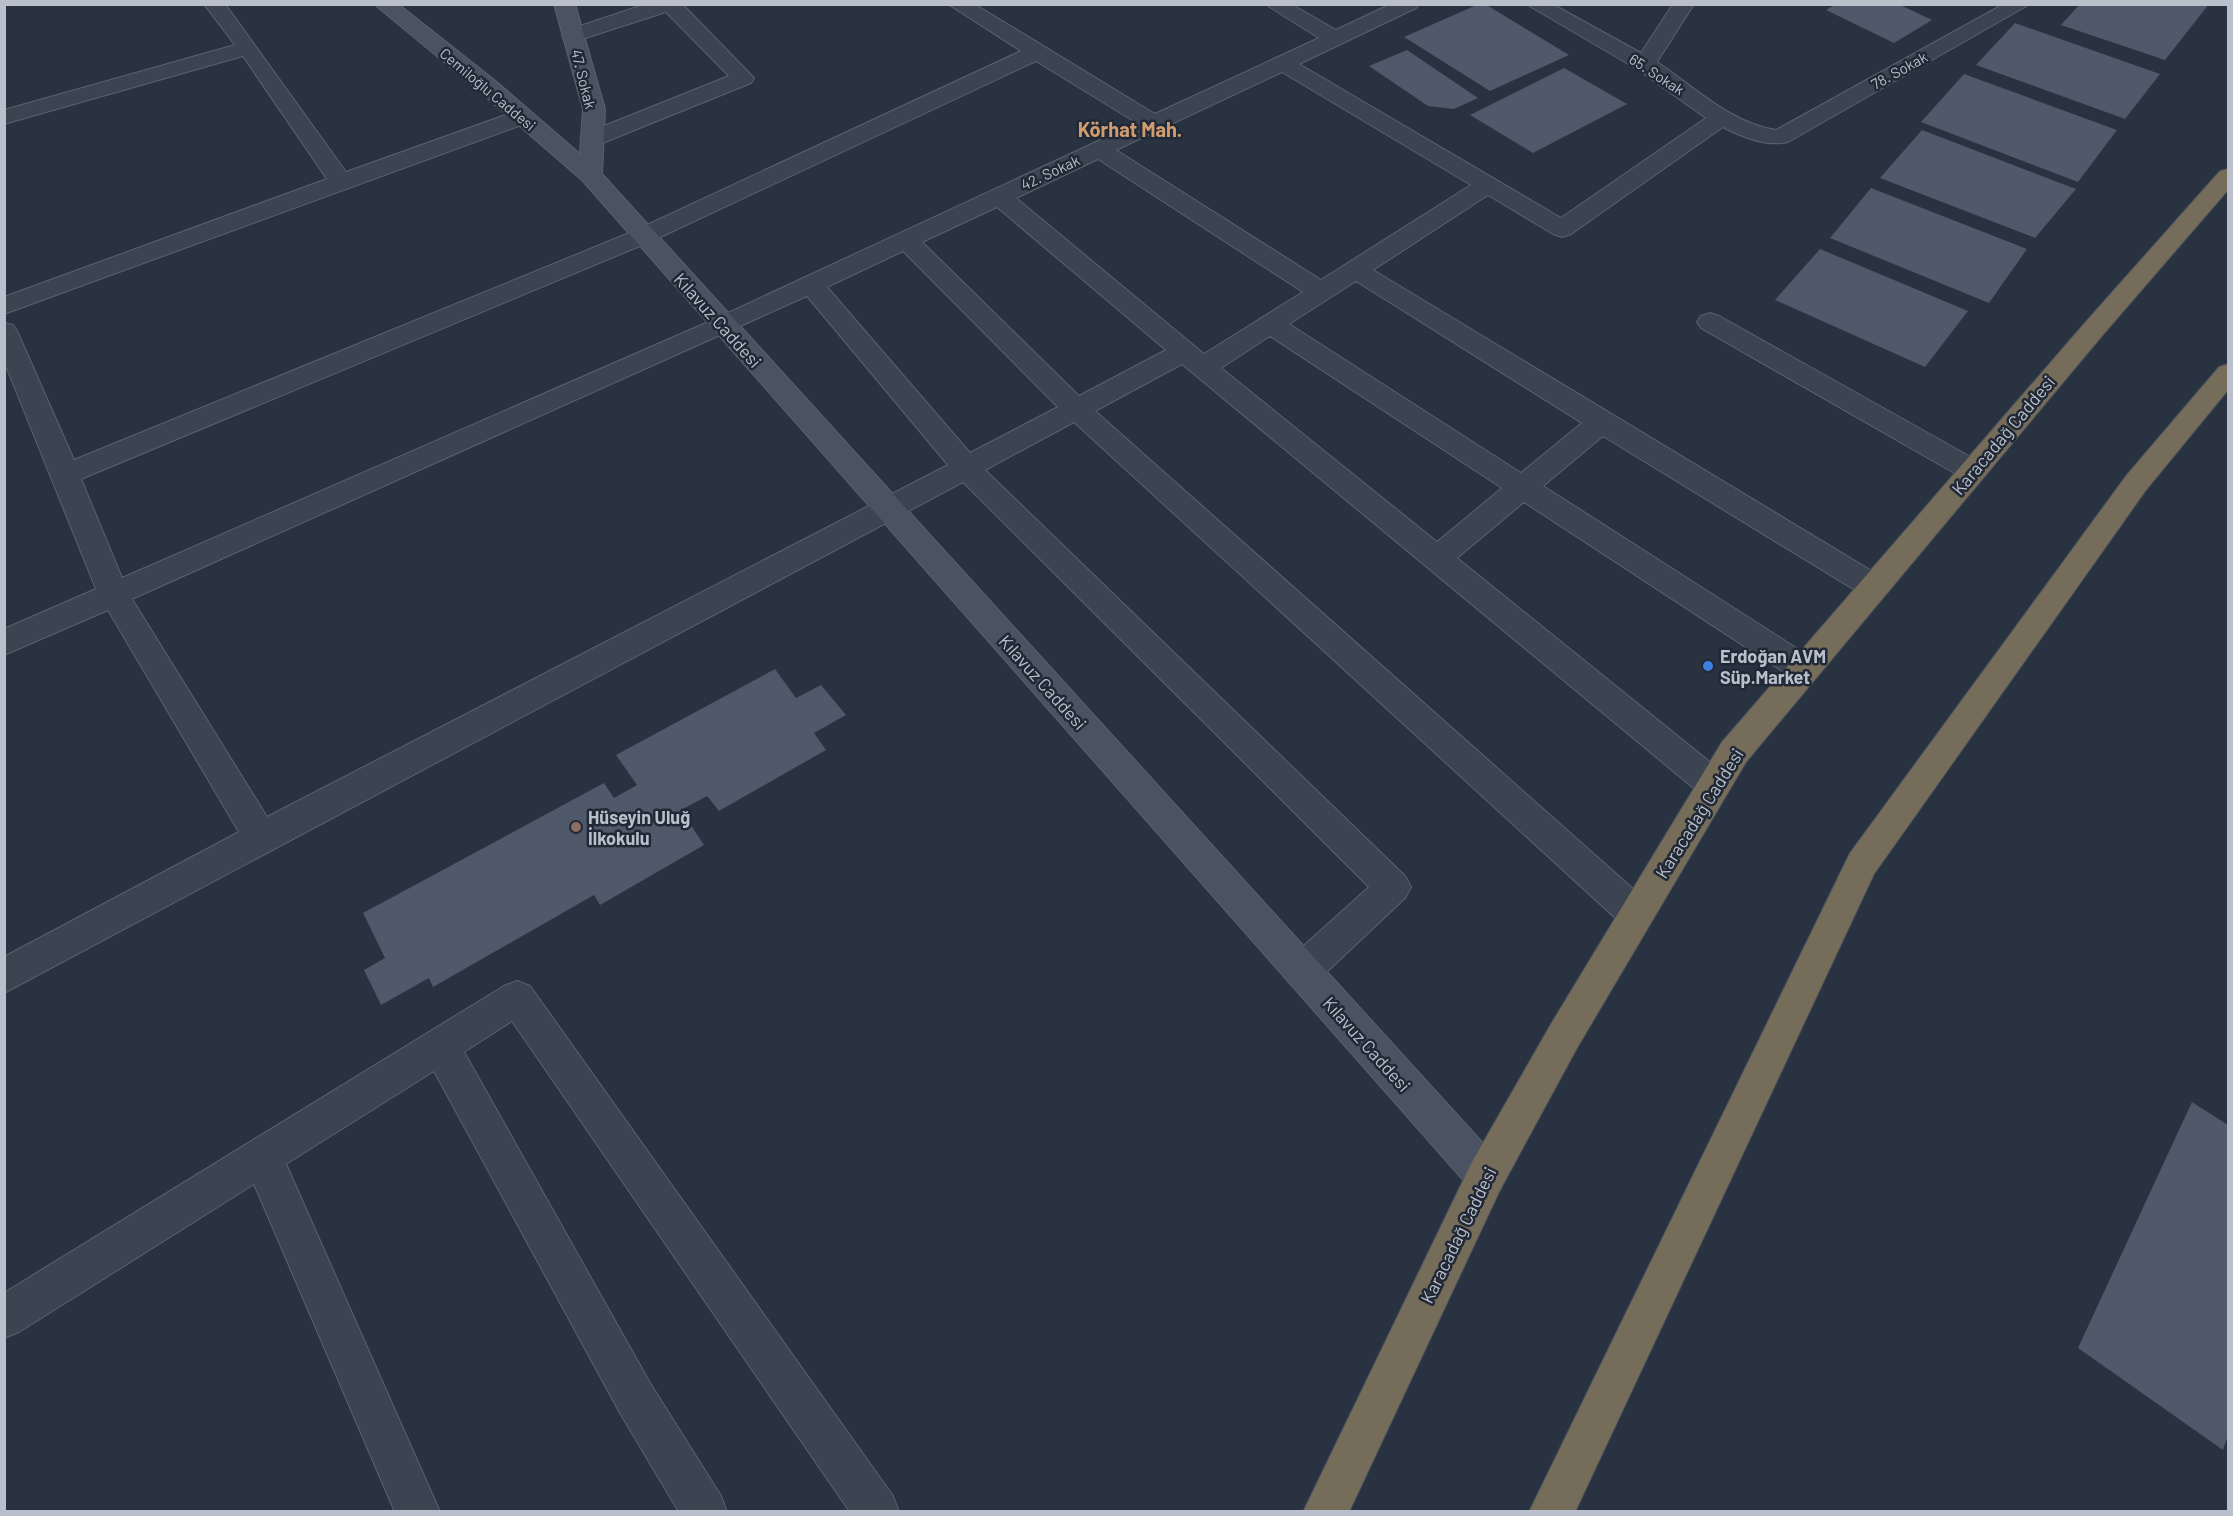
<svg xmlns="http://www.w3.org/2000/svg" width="2233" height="1516" font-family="Barlow,sans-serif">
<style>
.building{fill:#4f5969}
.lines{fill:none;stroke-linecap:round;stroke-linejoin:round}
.street-casing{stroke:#5a626e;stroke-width:2}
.secondary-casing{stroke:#5a626e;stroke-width:2}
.highway-casing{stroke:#474f5b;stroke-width:2}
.street{fill:#3d4451;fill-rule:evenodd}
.secondary{fill:#4b5363;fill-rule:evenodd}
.highway{fill:#766c5a;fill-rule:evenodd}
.shop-dot{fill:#3f7fe0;stroke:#212936;stroke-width:2}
.education-dot{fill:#8d6e63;stroke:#212936;stroke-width:2}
.labels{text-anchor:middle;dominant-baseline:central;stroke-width:5;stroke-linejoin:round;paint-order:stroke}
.far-street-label{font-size:15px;fill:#b9c0cb;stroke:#212936}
.street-label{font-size:18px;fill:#b9c0cb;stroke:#212936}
.poi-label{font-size:18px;font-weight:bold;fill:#b9c0cb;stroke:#212936;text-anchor:start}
.far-district-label{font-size:20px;font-weight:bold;fill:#cf9c70;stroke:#212936}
</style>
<rect width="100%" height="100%" fill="#283241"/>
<!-- building -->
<g class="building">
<path d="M1479,4H1485L1569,55L1490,91L1404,37Z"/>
<path d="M1836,4H1898L1932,20L1894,43L1826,10Z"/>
<path d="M2080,4H2209L2165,60L2061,25Z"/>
<path d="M2015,23L2160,74L2125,119L1976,65Z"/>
<path d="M1407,50L1478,98L1454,109L1428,106L1369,66Z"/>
<path d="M1564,68L1627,104L1533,153L1470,115Z"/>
<path d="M1964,74L2117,130L2078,182L1921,122Z"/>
<path d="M1922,130L2076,189L2035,238L1880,178Z"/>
<path d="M1871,188L2027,249L1989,303L1830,238Z"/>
<path d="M1820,249L1968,311L1925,367L1775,300Z"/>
<path d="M775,669L796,698L821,685L846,715L814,733L826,750L719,811L707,796L681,810L704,845L600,905L594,895L433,987L429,978L381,1005L364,970L385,958L363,913L604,783L614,798L637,785L616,755Z"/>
<path d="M2192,1102L2228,1125V1435L2223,1450L2078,1348Z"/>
</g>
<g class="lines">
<defs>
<g id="street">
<path d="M204,4H225L346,172L514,112H530L533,117L530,122L4,314V297L327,179L243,56L4,124V110L235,45Z"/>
<path d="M646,4H682L754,78L751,83L600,144H584L580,139L584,134L729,76L666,12L573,42L565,41L562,36L565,31Z"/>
<path d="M948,4H974L1155,114L1319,38L1265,4H1291L1336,30L1391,4H1419L1416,8L1299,64L1561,218L1706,118L1637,69L1526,4H1552L1641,53L1673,4H1694L1657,62C1695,87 1730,123 1776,130L2004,4H2030L1788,142C1767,147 1742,137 1723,127L1571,234L1562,237L1553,234L1488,195L1373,270L1885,579L1889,587L1885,595L1874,599L1863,595L1603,436L1543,486L1815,660L1820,669L1815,678L1804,682L1793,678L1524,502L1457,558L1726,775L1731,785L1726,795L1714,799L1702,795L1182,364L1095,411L1649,903L1654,914L1649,925L1636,930L1623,925L1074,422L985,470L1405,876L1411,887L1405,898L1315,983L1302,988L1289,983L1284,971L1289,959L1369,887L963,482L4,993V957L239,832L108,610L4,655V629L96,589L4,361V323L13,325L17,331L74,460L634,231L1021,51ZM1036,61L1137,123L715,319L122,578L81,479L652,241ZM1282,72L1471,185L1321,280L1116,150ZM1098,159L1303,292L1204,354L1016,198ZM997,207L1166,350L1079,396L922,242ZM903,251L1058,407L970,453L827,287ZM1356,281L1582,423L1521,473L1289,324ZM807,296L948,465L267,817L132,599ZM1270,336L1502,488L1437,542L1221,368Z"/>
<path d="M1710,313L1719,316L1983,464L1987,471L1983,478L1973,481L1963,478L1701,328L1697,322L1701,316Z"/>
<path d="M517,981L530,986L893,1496L899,1512H850L512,1021L464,1052L650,1383L721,1496L727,1512H679L620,1413L434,1071L286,1164L440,1512H395L254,1184L19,1332L4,1338V1293L504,986Z"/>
</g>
<path id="secondary" d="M374,4H398L493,79L580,154L583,109L554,4H575L605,109L602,174L1500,1162L1506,1176L1500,1190L1486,1196L1472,1190L582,180L477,89Z"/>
<g id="highway">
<path d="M2228,169V190L2101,337L1746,762L1577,1048L1500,1190L1349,1512H1303L1472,1162L1551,1024L1722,742L2083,325L2220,171Z"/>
<path d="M2228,364V390L2146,490L1874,874L1575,1512H1529L1850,853L2126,476L2219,367Z"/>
</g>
</defs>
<!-- street casing -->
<use href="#street" class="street-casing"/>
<!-- secondary casing -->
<use href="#secondary" class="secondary-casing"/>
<!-- highway casing -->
<use href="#highway" class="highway-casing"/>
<!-- street -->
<use href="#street" class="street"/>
<!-- secondary -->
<use href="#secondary" class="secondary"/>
<!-- highway -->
<use href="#highway" class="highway"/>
</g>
<!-- markers -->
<circle class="shop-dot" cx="1708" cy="666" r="6"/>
<circle class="education-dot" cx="576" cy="827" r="6"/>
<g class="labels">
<!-- far-street labels -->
<g class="far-street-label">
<text transform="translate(1899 70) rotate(-29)">78. Sokak</text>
<text transform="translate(1657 74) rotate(33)">65. Sokak</text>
<text transform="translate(584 79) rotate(76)">47. Sokak</text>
<text transform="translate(488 89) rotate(40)">Cemiloğlu Caddesi</text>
<text transform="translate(1050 172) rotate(-25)">42. Sokak</text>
</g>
<!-- street labels -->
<g class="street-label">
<text transform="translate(718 320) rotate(48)">Kılavuz Caddesi</text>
<text transform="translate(2003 435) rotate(-50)">Karacadağ Caddesi</text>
<text transform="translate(1043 682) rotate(48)">Kılavuz Caddesi</text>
<text transform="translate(1699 813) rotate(-58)">Karacadağ Caddesi</text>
<text transform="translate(1367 1044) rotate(48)">Kılavuz Caddesi</text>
<text transform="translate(1458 1235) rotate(-64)">Karacadağ Caddesi</text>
</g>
<!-- poi labels -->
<g class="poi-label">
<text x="1720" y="656">Erdoğan AVM<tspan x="1720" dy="21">Süp.Market</tspan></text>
<text x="588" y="817">Hüseyin Uluğ<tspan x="588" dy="21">İlkokulu</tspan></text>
</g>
<!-- far-district labels -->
<g class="far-district-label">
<text x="1130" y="129">Körhat Mah.</text>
</g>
</g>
<!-- border -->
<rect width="2233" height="1516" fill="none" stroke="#b9c0cb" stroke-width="12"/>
</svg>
